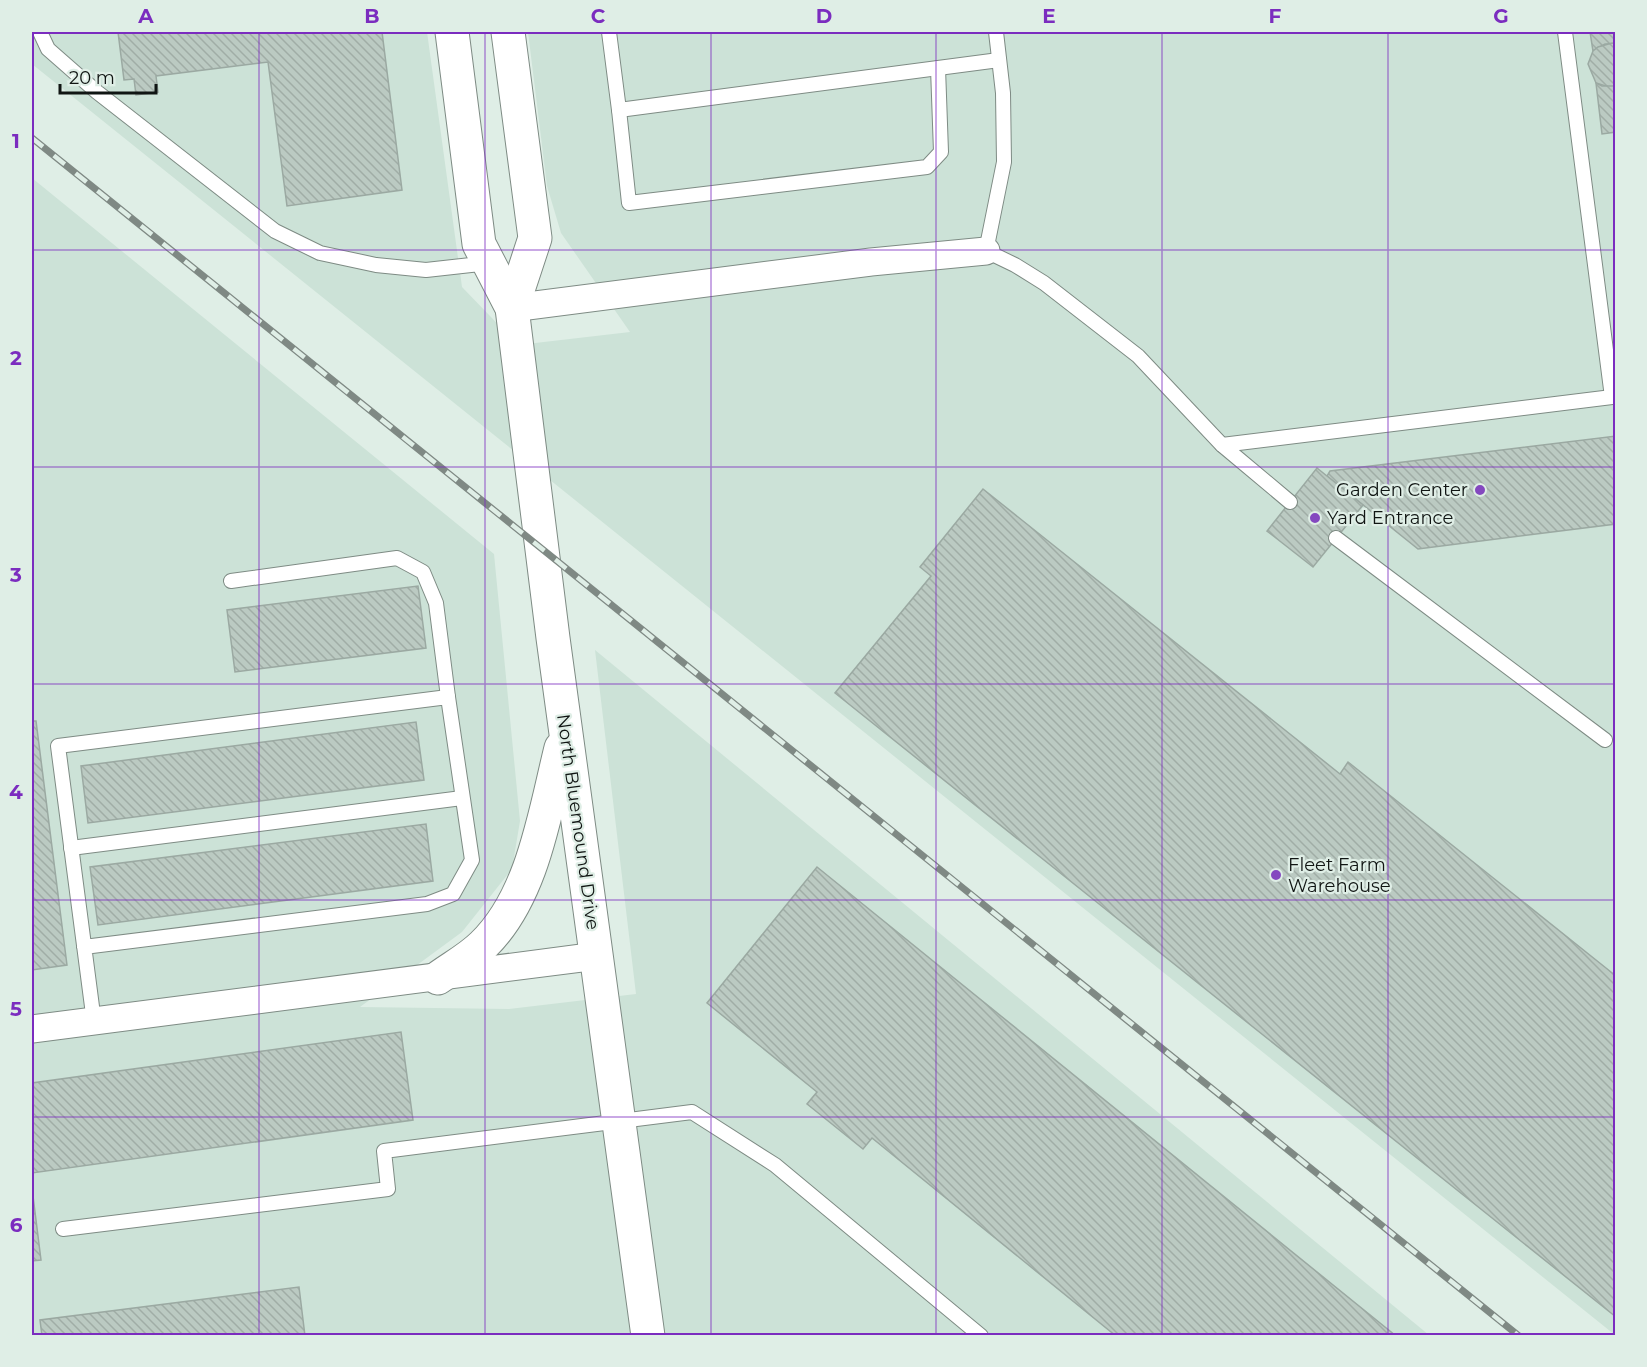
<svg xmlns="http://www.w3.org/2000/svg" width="1647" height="1367" font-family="Montserrat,sans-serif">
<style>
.built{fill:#cce2d7}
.building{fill:url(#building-back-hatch);stroke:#9ba9a2;stroke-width:1.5}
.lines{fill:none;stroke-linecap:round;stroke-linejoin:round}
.lane-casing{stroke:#7e8b84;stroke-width:16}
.street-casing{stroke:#7e8b84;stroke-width:29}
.secondary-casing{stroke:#7e8b84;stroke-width:35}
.lane{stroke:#fff;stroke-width:14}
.street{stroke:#fff;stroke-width:27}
.secondary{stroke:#fff;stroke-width:33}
.rail-casing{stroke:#7f8984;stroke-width:7}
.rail{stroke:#dfeee6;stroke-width:4.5;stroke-dasharray:14;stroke-linecap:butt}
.grid{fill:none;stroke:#7b2cbf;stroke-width:1.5;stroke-opacity:0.55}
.poi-dot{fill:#8448bf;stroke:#dfeee6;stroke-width:2}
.labels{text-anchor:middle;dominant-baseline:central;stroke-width:4.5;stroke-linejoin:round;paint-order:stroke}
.poi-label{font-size:18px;fill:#101513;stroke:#dfeee6;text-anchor:start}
.street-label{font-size:18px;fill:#101513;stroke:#dfeee6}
.neatline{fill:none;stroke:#7b2cbf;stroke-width:2}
.grid-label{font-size:20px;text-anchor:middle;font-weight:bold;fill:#7b2cbf}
</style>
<defs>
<pattern id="building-back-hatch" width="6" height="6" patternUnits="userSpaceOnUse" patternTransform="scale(1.5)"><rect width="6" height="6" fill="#bbcac2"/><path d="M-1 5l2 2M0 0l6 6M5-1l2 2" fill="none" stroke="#a0ada6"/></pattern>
</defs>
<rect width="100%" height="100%" fill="#dfeee6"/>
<!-- built -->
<g class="built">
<path d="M32,32H427L462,287L518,345L630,332L561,233L547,186L528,32H1615V1335L32,64Z"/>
<path d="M32,178L494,554L520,821L512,869L462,932L360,1007L509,1009L636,994L595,650L1429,1335H32Z"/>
</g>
<!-- building -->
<g class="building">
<path d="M118,32H382L402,190L287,206L268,62L156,76L158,92L136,95L134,79L124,80Z"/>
<path d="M1590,32H1616V44H1605L1593,51Z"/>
<path d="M1612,43L1616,44V86L1609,87L1596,83L1588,64L1593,51L1598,47Z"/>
<path d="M1596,83L1602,86H1616V132L1602,134Z"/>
<path d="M1616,436V524L1418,549L1327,476L1330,471Z"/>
<path d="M1317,468L1363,505L1313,567L1267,531Z"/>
<path d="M983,489L1340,774L1348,762L1616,976V1317L835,693L931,576L920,567Z"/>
<path d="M418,586L426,648L235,672L227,610Z"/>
<path d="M32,721H36L67,965L32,970Z"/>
<path d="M416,722L424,780L88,823L81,766Z"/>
<path d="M426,824L433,881L98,925L90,867Z"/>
<path d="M817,867L1396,1336H1116L872,1138L863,1149L807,1104L817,1092L707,1003Z"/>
<path d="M401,1032L413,1120L32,1173V1083Z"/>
<path d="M32,1188L41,1260L32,1261Z"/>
<path d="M299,1287L305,1336H42L40,1320Z"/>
</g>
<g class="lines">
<defs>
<g id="lane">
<path d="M40,32L48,49L97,92L275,231L320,253L376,265L426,270L489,263"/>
<path d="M609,32L619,110L999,60"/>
<path d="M996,32L1003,93L1004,162L986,251L1015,265L1044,283L1138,356L1222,445L1290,502"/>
<path d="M619,110L629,203L927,167L941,152L938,68"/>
<path d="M1222,445L1612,397L1565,32"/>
<path d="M1336,538L1605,740"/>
<path d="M231,581L397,558L423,572L436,603L448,697"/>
<path d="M71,848L462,798"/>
<path d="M84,947L427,904L453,894L472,860L448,697L58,746L94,1022"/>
<path d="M63,1229L388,1189L384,1151L692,1112L775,1165L981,1336"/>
</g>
<g id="street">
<path d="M512,308L871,262L986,251"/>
<path d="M32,1029L597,956"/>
</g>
<g id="secondary">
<path d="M452,32L479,244L512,308L553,638L648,1336"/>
<path d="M508,32L535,238L512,308"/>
<path d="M438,978C453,967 470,958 483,945C533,897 545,812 561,748"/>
</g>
</defs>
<!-- lane casing -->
<use href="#lane" class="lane-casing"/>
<!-- street casing -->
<use href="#street" class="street-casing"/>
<!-- secondary casing -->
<use href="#secondary" class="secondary-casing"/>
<!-- lane -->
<use href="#lane" class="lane"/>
<!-- street -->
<use href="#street" class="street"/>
<!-- secondary -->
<use href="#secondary" class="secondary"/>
<defs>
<path id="rail" d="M32,138L1519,1336"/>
</defs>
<!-- rail casing -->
<use href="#rail" class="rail-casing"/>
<!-- rail -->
<use href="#rail" class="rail"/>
</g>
<!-- grid -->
<path class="grid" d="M259,32V1336M485,32V1336M711,32V1336M936,32V1336M1162,32V1336M1388,32V1336M32,250H1616M32,467H1616M32,684H1616M32,900H1616M32,1117H1616"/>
<!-- markers -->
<g class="poi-dot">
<circle cx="1480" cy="490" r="6"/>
<circle cx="1315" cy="518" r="6"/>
<circle cx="1276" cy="875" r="6"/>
</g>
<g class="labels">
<!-- poi labels -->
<g class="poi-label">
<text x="1468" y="490" text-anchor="end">Garden Center</text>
<text x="1327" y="518">Yard Entrance</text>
<text x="1288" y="865">Fleet Farm<tspan x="1288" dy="21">Warehouse</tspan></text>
</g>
<!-- street labels -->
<g class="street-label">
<text transform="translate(578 822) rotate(82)">North Bluemound Drive</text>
</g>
</g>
<!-- border -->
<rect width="1647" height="1367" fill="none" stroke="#dfeee6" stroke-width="66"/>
<!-- scale -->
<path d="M60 84v9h96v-9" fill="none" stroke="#101513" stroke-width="3"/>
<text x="69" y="84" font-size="18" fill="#101513" stroke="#dfeee6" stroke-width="4.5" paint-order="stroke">20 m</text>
<rect x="33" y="33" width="1581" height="1301" class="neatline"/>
<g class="grid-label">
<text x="146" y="23">A</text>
<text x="372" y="23">B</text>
<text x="598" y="23">C</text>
<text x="824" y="23">D</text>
<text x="1049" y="23">E</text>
<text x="1275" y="23">F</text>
<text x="1501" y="23">G</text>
<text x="16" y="148">1</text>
<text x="16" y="365">2</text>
<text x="16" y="582">3</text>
<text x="16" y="799">4</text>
<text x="16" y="1016">5</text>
<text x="16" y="1232">6</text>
</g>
</svg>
